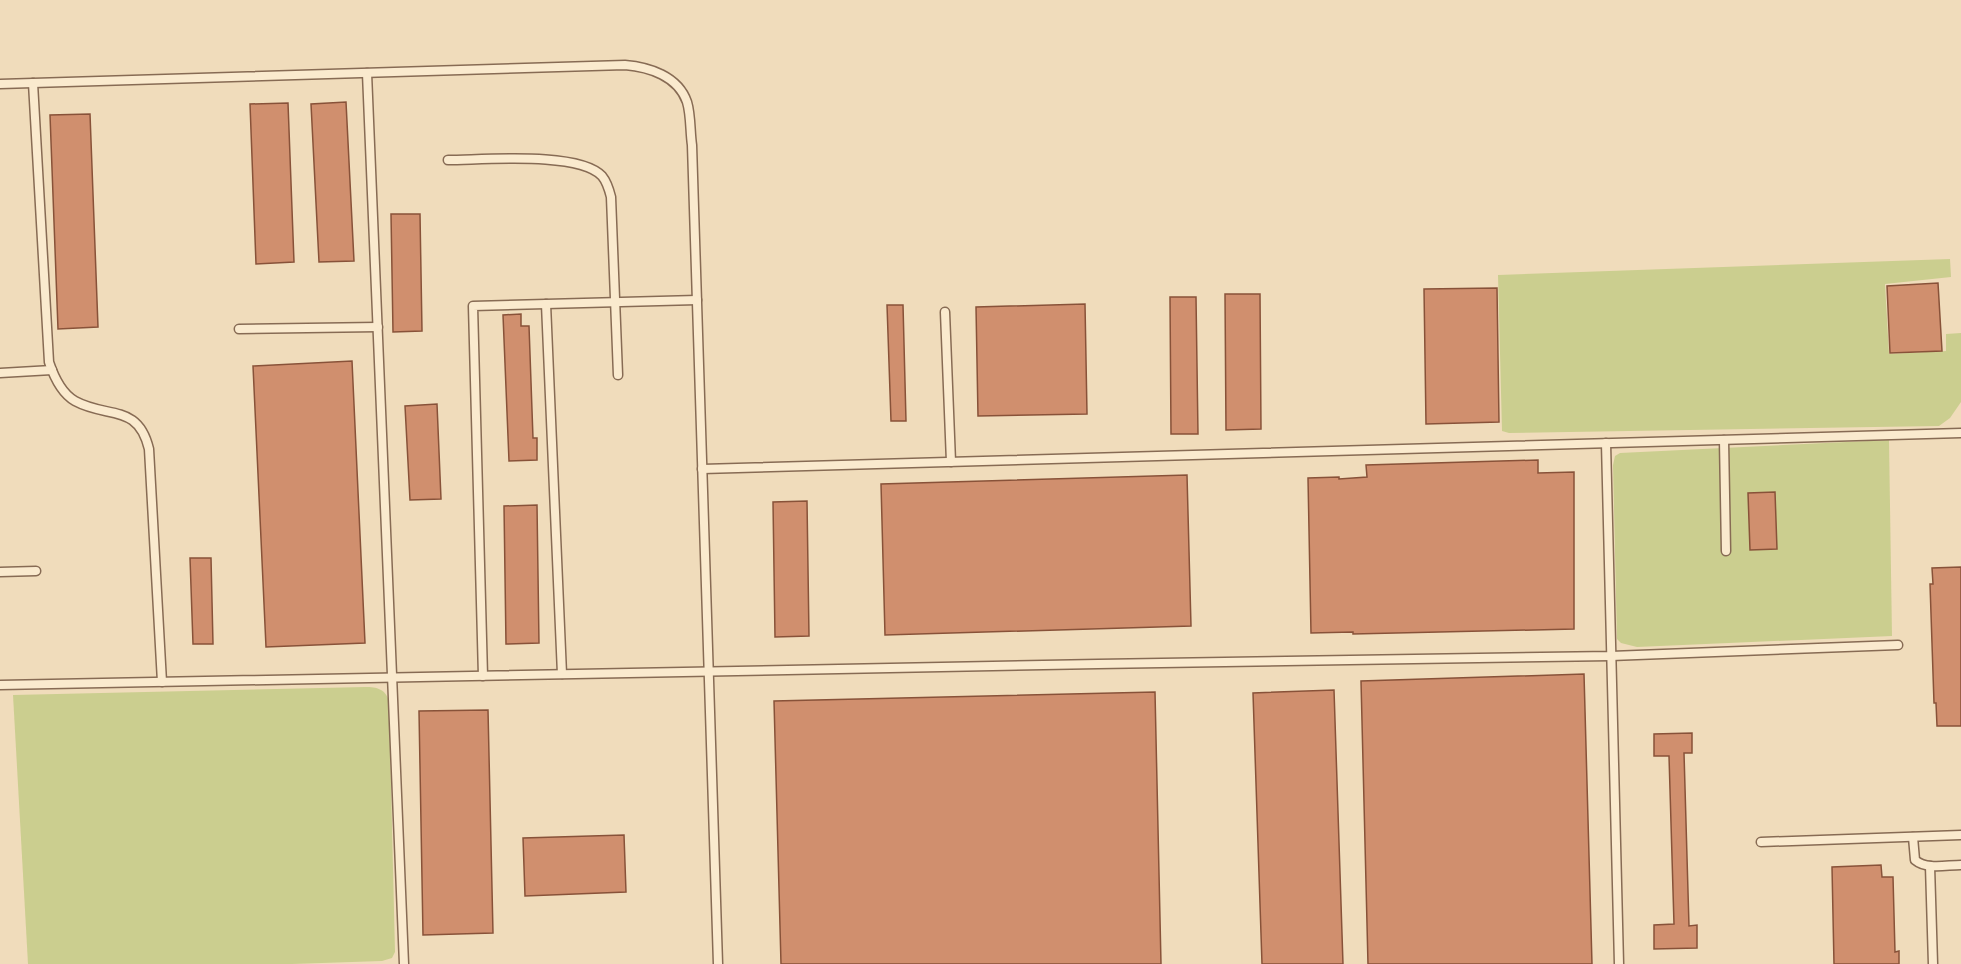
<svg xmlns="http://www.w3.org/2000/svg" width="1961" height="964" font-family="'IBM Plex Serif',serif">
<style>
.green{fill:#cbce8f}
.building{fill:#d08f6e;stroke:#885239;stroke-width:1.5}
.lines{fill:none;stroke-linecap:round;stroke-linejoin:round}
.lane-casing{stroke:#876b54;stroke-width:11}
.lane{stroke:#faeace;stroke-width:8}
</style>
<rect width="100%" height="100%" fill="#f0dcbb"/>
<!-- green -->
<g class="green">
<path d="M1950,259L1951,277L1885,284L1889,354L1946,351V334L1961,333V402L1950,418L1939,426L1509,433L1502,431L1498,275Z"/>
<path d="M1889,440L1892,636L1637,647L1621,643L1617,639L1613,465L1615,456L1620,453Z"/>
<path d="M365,687C377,687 386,689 389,702L395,952L392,958L382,961L292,964H28L13,695Z"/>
</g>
<!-- building -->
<g class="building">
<path d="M346,102L354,261L319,262L311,104Z"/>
<path d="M288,103L294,262L256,264L250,104Z"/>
<path d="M90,114L98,327L58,329L50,115Z"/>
<path d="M391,214H420L422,331L393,332Z"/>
<path d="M1938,283L1942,351L1890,353L1887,286Z"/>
<path d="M1497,288L1499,422L1426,424L1424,289Z"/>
<path d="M1225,294H1260L1261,429L1226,430Z"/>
<path d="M1170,297H1196L1198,434H1171Z"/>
<path d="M1085,304L1087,414L978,416L976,307Z"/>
<path d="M887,305H903L906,421H891Z"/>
<path d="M521,314V326H529L533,438H537V460L509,461L503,315Z"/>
<path d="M352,361L365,643L266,647L253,366Z"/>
<path d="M437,404L441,499L410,500L405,406Z"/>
<path d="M1538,460V473L1574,472V629L1353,634V632L1311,633L1308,478L1339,477V479L1367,477L1366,465Z"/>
<path d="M1187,475L1191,626L885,635L881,484Z"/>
<path d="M1775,492L1777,549L1750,550L1748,493Z"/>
<path d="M807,501L809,636L775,637L773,502Z"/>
<path d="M537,505L539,643L506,644L504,506Z"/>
<path d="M190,558H211L213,644H193Z"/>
<path d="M1961,567V726H1937L1936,703H1934L1930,584H1933L1932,568Z"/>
<path d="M1584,674L1592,964H1368L1361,681Z"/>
<path d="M1334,690L1343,964H1262L1253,693Z"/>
<path d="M1155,692L1161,964H781L774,701Z"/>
<path d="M488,710L493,933L423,935L419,711Z"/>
<path d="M1692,733V753H1684L1689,926L1697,925V948L1654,949V925L1674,924L1669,756H1654V734Z"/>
<path d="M624,835L626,892L525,896L523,838Z"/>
<path d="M1881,865L1882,877H1893L1895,952L1899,951V964H1834L1832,867Z"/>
</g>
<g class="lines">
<defs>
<g id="lane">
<path d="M367,73L404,964"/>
<path d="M33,83L49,362C54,377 61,393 75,401C108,419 138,403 149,449L162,682"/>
<path d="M0,84L625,65C649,67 678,76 687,102C691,115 690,132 692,145L718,964"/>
<path d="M448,160C482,160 579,151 602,176C607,182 609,189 611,197L618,375"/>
<path d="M546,304L562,674"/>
<path d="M945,312L951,462"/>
<path d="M239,329L378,327"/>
<path d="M0,373L52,370"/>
<path d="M1724,440L1726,551"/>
<path d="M1606,443L1619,964"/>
<path d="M702,469L1961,433"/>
<path d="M0,572L36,571"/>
<path d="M483,676L473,306L697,300"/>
<path d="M0,685L1098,664L1611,656L1898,645"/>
<path d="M1913,837L1915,860C1927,870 1946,865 1961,865"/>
<path d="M1761,842L1961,835"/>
<path d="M1930,866L1933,964"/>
</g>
</defs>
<!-- lane casing -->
<use href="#lane" class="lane-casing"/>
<!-- lane -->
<use href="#lane" class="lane"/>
</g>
</svg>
